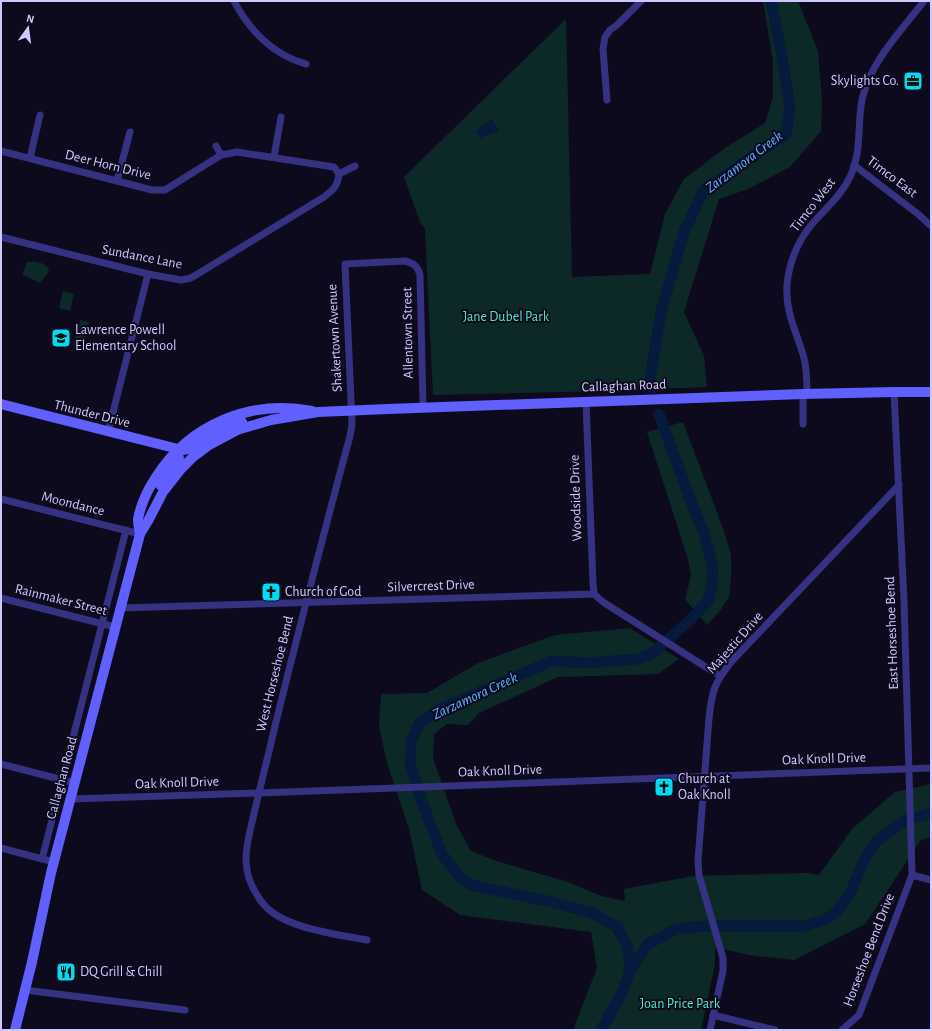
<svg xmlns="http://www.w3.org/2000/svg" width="932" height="1031" font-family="'Alegreya Sans',sans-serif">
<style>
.green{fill:#0d2927}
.water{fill:#051a3c}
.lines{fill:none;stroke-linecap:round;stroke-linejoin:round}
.river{stroke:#051a3c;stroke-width:11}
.street{stroke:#343281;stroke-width:7}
.secondary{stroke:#615fff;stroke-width:10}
.labels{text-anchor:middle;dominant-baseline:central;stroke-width:4;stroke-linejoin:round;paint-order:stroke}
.poi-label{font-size:14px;fill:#cec8ff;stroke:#0e0a1e;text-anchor:start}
.street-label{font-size:14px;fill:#cec8ff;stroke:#0e0a1e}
.park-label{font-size:14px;fill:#4ce7bf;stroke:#0e0a1e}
.water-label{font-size:15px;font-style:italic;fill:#56b2ff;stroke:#0e0a1e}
</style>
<rect width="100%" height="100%" fill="#0e0a1e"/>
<!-- green -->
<g class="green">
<path d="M763,1H798L818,51L822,100L821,131L790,167L748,189L719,199L684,312L704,356L707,387L603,391L433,395L425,229L420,222L404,177L566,19L572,277L650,274L665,214L684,179L725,148L765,123L773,97V61Z"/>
<path d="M27,262C35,261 47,262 49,271L40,283L23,275V273Z"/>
<path d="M63,291L74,294L70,311L59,308Z"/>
<path d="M80,320L89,322L82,348L73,345Z"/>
<path d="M683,422L724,531L731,555V578L729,597L719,612L707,625L685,599L691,576L688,559L647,432Z"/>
<path d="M630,628L679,659L658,674L558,677L479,713L468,725L447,724L434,734L433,758L456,824L471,851L496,861L568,882L601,896L625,901L624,889L693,876L807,873L819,875L852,829L895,792L931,784V837L921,840L865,924L794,960L749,955L715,947V964L701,1030H573L597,968L591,932L460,915L422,890L409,829L387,763L379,726L381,694L427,693L478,663L555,635Z"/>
</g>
<!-- water -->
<path class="water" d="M492,119L499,131L480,138L476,131Z"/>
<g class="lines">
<!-- river -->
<g class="river">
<path d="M653,388L650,378L661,312L684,232L704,190L786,134L790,108L781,50L771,1"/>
<path d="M629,972L648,944L676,929L705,926H804L827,919L837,911L849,896L864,860L877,841L904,821L931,813"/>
<path d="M601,1030L622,993L629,973L630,960L627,945L617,927L592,913L552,902L471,885L457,874L442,854L422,802L410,764L411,741L419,724L438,710L552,661L587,663L637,659L653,653L690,620L708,601L712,586L713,568L704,533L690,499L659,414"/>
</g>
<!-- street -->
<g class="street">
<path d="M234,1C249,30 273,55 306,64"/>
<path d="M607,100L603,49L605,37L610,30L617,25L641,1"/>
<path d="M216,146L221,155"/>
<path d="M1,151L152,190H165L221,155L237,152L334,167L339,174C338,186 333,190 324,197L191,278L181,280L148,274L1,237"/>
<path d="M274,157L281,117"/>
<path d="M30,158L40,115"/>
<path d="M854,165L918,214L931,226"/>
<path d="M339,174L355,166"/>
<path d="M117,181L130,132"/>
<path d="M803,394V424"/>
<path d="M807,394C807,382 807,370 804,358C797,333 785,312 787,285C789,263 798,241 812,224C826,208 842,195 851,175C862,149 857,126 862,100C870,62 901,31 924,1"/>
<path d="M586,402L593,583L594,594"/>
<path d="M108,432L148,274"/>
<path d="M1,499L140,534"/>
<path d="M1,598L115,627"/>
<path d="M119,608L594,594L603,602L720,676"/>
<path d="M1,764L75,783"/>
<path d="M71,799L259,793L931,768"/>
<path d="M1,848L54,862"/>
<path d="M42,859L126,530"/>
<path d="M912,875L931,880"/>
<path d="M367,940C336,934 279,928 261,901C252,889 246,875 246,859C246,845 250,831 253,818C260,787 268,757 275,726C299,629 324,532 350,436L352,424L345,264L405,261C413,263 418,266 420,275L423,407"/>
<path d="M25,990L185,1010"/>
<path d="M713,1015L775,1030"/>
<path d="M710,1030L723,971V958L699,875L698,861L709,718C712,691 714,683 732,661L899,485"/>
<path d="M842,1030L859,1015L912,875L904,601L894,392"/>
</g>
<!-- secondary -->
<g class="secondary">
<path d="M1,404L182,450L188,449L219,430L242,422"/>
<path d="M160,485L179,459L177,449"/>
<path d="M140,534C139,529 138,524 138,519C141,504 148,489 156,477C190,424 251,399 312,411"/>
<path d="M15,1030L32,962L51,873L140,534L148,521L163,492L181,469L193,457L209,445L237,430L271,420L318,412L388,409L803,394L894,392H931"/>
</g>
</g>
<!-- icons -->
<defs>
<symbol id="office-square" viewBox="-11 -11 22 22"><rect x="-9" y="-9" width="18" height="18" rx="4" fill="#00ddf3" stroke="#0e0a1e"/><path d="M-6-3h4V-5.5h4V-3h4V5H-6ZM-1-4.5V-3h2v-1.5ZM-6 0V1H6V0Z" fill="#111"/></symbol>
<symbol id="school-square" viewBox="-11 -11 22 22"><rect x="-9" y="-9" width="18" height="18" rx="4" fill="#00ddf3" stroke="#0e0a1e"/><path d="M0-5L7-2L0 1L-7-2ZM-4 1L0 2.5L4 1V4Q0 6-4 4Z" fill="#111"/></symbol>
<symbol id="church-square" viewBox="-11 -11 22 22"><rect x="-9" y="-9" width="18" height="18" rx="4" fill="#00ddf3" stroke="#0e0a1e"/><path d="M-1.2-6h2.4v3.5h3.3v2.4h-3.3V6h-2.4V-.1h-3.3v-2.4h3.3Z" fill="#111"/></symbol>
<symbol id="restaurant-square" viewBox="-11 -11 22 22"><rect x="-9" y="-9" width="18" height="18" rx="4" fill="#00ddf3" stroke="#0e0a1e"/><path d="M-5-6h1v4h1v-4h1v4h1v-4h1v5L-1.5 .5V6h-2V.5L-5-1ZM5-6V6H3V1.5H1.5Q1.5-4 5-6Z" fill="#111"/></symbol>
</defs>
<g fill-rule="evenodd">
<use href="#office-square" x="902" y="70" width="22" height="22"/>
<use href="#school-square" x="50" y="327" width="22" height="22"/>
<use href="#church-square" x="260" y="581" width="22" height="22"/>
<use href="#church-square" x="653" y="776" width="22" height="22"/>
<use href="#restaurant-square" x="55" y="961" width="22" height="22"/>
</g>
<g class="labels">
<!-- poi labels -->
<g class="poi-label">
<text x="899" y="81" text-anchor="end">Skylights Co.</text>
<text x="75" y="330">Lawrence Powell<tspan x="75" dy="16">Elementary School</tspan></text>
<text x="285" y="592">Church of God</text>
<text x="678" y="779">Church at<tspan x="678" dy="16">Oak Knoll</tspan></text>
<text x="80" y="972">DQ Grill &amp; Chill</text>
</g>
<!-- street labels -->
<g class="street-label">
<text transform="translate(108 165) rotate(14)">Deer Horn Drive</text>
<text transform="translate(892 177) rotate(37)">Timco East</text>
<text transform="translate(813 205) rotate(-52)">Timco West</text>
<text transform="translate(142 257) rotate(11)">Sundance Lane</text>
<text transform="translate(408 333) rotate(-91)">Allentown Street</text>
<text transform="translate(335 338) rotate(-93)">Shakertown Avenue</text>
<text transform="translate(624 386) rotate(-2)">Callaghan Road</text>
<text transform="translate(92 414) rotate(14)">Thunder Drive</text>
<text transform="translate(576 498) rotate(-92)">Woodside Drive</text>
<text transform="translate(73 504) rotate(14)">Moondance</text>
<text transform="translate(431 586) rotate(-2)">Silvercrest Drive</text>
<text transform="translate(61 600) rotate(14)">Rainmaker Street</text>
<text transform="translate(892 633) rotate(-92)">East Horseshoe Bend</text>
<text transform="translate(735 643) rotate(-49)">Majestic Drive</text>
<text transform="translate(275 674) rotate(-76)">West Horseshoe Bend</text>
<text transform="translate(824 759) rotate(-2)">Oak Knoll Drive</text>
<text transform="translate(500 771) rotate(-2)">Oak Knoll Drive</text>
<text transform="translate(62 778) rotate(-75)">Callaghan Road</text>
<text transform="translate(177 783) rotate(-2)">Oak Knoll Drive</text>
<text transform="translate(869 950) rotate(-69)">Horseshoe Bend Drive</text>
</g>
<!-- park labels -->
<g class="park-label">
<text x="506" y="317">Jane Dubel Park</text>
<text x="680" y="1004">Joan Price Park</text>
</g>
<!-- water labels -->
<g class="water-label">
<text transform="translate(744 162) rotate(-37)">Zarzamora Creek</text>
<text transform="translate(475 696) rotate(-25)">Zarzamora Creek</text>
</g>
</g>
<!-- border -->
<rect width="932" height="1031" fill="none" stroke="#cec8ff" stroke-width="4"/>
<!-- north arrow -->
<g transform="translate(28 28) rotate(14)" stroke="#0e0a1e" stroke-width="3" paint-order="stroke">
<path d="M0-3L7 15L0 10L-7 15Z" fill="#cec8ff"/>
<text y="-6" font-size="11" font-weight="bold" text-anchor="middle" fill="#cec8ff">N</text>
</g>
</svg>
